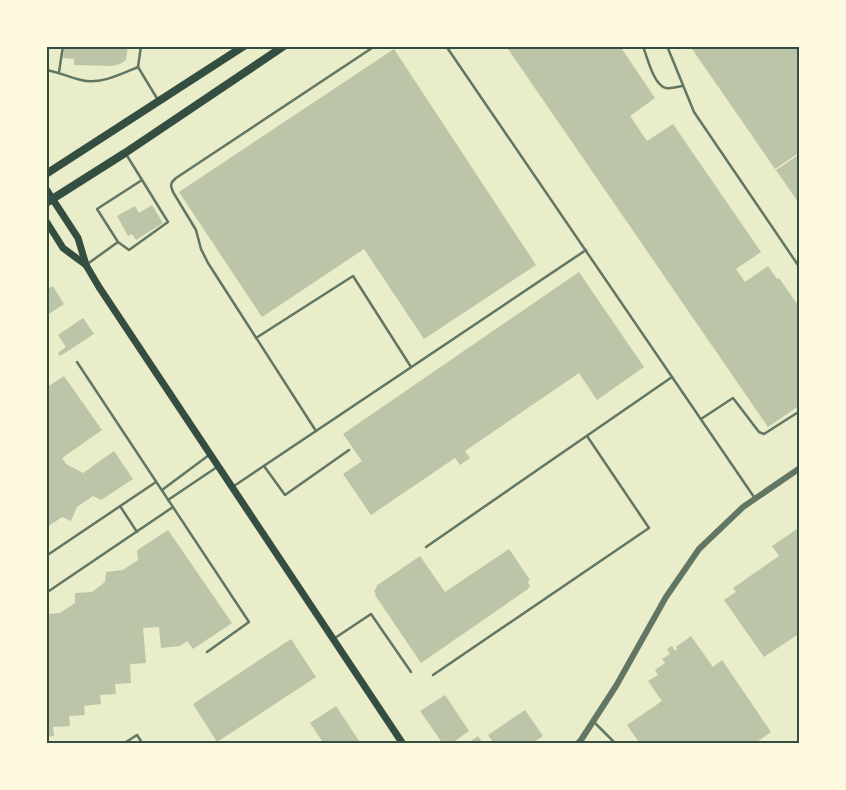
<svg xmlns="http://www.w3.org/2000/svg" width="846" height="790" font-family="'Archivo Narrow',sans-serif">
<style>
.building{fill:#bcc5a7}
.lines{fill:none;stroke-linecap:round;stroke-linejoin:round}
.service{stroke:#617663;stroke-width:2.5}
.tertiary{stroke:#617663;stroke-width:6}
.secondary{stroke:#344e41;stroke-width:7}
.primary{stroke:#344e41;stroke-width:8}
.neatline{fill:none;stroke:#344e41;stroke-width:2}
</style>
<rect width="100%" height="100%" fill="#e9edc9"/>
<!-- building -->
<g class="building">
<path d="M64,46H128L126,60L120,64L112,66L74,65V59L63,58Z"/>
<path d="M506,46H620L655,98L630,116L647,141L673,124L761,252L736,269L745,282L768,266L777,279L779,278L800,308V405L768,427Z"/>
<path d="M690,46H800V152L775,169Z"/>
<path d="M394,49L536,265L424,339L364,249L262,317L179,192Z"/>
<path d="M800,154V205L776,170Z"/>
<path d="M152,205L163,223L136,240L132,234L128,236L117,216L135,206L139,213Z"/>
<path d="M579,272L644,367L597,400L579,373L465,451L470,458L460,465L455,458L371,515L343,474L362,461L343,434Z"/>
<path d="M53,286L64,304L46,316V290Z"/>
<path d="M83,318L94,334L60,356L58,353L66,347L58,335Z"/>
<path d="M64,376L102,430L62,458L66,464L83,473L114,451L133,479L101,500L93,496L77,507L71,521L62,517L46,528V388Z"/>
<path d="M800,527V633L764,657L724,600L736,592L733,588L779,556L772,546Z"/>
<path d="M168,530L232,623L193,649L187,641L180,646L161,648L159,627L143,628L146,663L130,664L131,683L115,684L116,694L100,695L101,704L84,706L85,715L69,716L70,726L53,727L54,736L46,737L47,614L60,613L75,603V593L92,592L105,582L106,572L123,570L138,560L137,551L139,549Z"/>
<path d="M509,549L530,580L528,582L530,586L528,589L421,663L375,595L376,594L374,591L377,587L376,586L420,556L445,592Z"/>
<path d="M691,636L713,667L722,660L771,732L754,744H640L627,725L662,701L648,681L658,675L655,670L665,663L662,659L670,654L667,649L672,646L675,651L677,649L676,647Z"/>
<path d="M291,639L316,677L217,742L193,704Z"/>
<path d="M445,695L469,731L451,744H443L420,711Z"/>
<path d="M336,706L361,744H324L310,723Z"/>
<path d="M525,710L543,736L531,744H494L488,735Z"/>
<path d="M478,736L483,744H466Z"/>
</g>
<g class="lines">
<!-- service -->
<g class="service">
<path d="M446,46L754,497"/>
<path d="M643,46C647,57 654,86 666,88C671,89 677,87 682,86"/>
<path d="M667,46L694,112L800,268"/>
<path d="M138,67L158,100"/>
<path d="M46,70C58,72 69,77 81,80C100,85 121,74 138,67L141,46"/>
<path d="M59,72L63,46"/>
<path d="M126,154L168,222L129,250L118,242L97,209L142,180"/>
<path d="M86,265L118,242"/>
<path d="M256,338L353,276L411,367"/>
<path d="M77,362L249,622L207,652"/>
<path d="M701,419L733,398L759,432L764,434L800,411"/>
<path d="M316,431L208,263L201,249L196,230L173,192L171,186L172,182L176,178L375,46"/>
<path d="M264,466L285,495L349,450"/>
<path d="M234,486L586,250"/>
<path d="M162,490L209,455"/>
<path d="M168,500L217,467"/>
<path d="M120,506L137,532"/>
<path d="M426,547L672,377"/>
<path d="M46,556L156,482"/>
<path d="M46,593L173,507"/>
<path d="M335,638L371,614L411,672"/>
<path d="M433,675L649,528L587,436"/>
<path d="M594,722L616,744"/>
<path d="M123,744L137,735L143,744"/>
</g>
<!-- tertiary -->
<path class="tertiary" d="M577,744L581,740L616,686L666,597L699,549L743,507L800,468"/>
<!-- secondary -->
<g class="secondary">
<path d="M46,189L78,238L86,265L99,287L403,744"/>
<path d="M46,221L63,248L86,265"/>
</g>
<!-- primary -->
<g class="primary">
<path d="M46,174L244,46"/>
<path d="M46,203L125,153L284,46"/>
</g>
</g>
<!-- border -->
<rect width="846" height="790" fill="none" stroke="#fefae0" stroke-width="95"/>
<rect x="48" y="48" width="750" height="694" class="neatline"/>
</svg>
